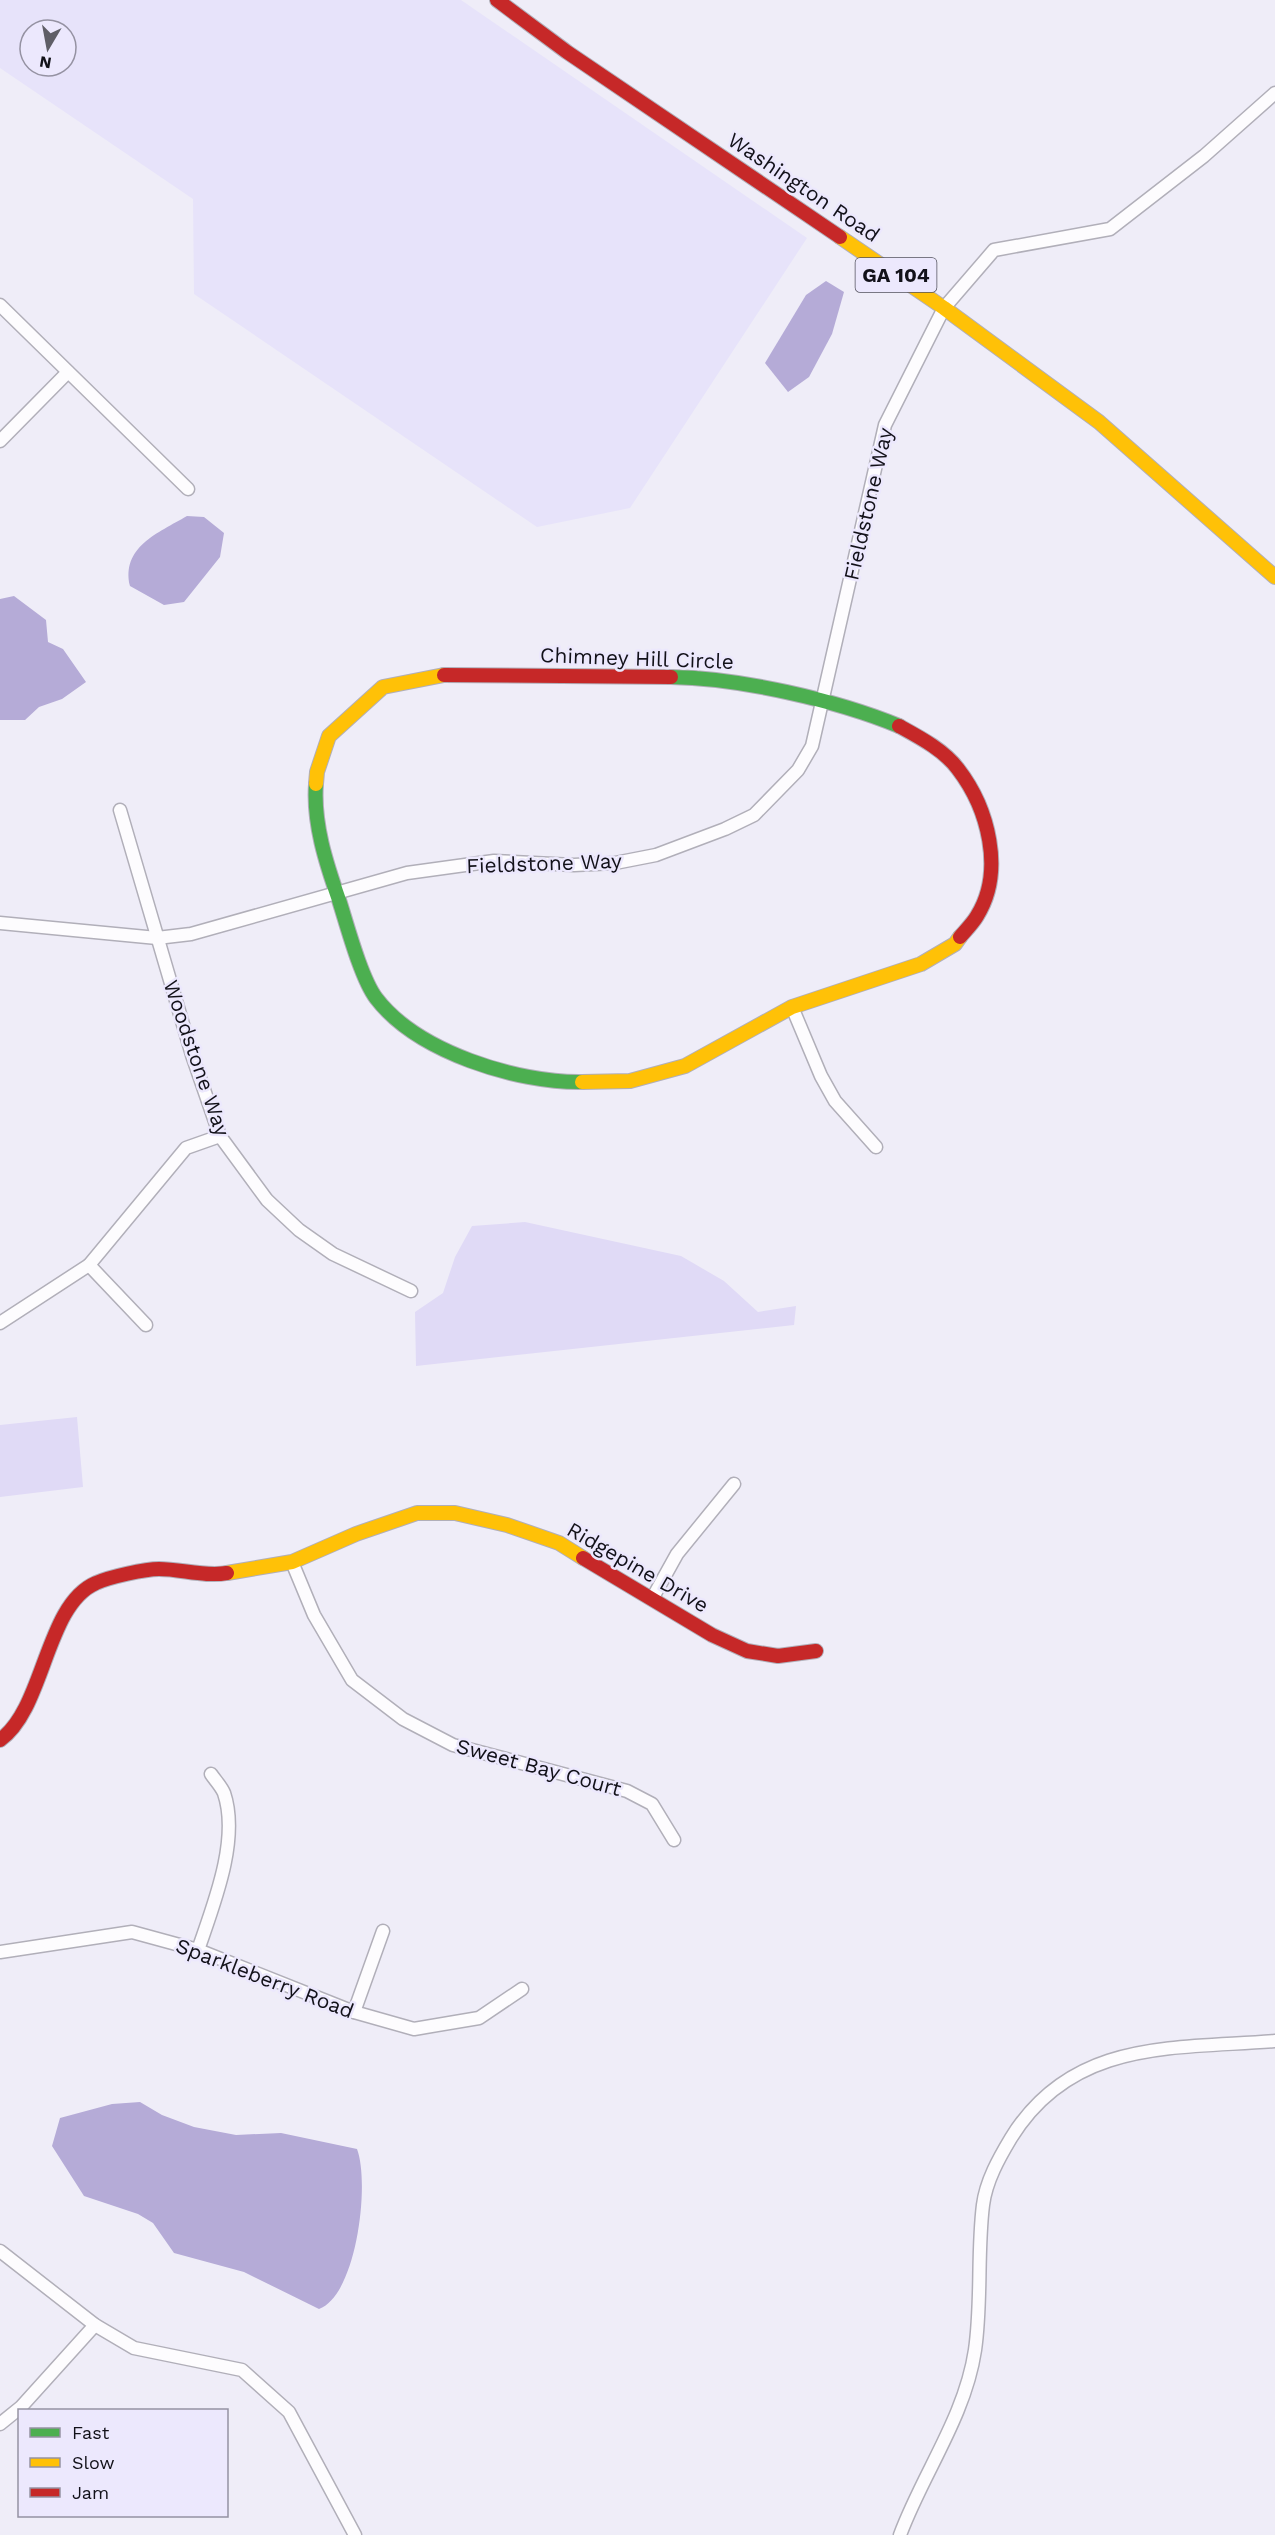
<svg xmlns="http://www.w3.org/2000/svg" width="1275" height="2535" font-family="'Work Sans',sans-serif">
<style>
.built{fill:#e7e3fa;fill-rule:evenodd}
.green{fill:#e0daf6}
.water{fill:#b5abd7}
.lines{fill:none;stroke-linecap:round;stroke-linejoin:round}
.street-casing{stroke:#b1afb9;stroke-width:15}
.fast-casing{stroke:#b1afb9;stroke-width:16}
.slow-casing{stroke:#b1afb9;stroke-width:16}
.jam-casing{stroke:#b1afb9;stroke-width:16}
.street{stroke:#fdfcfe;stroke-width:12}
.fast{stroke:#4caf50;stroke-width:14}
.slow{stroke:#ffc107;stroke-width:14}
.jam{stroke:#c62828;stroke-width:14}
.labels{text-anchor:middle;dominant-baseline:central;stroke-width:5;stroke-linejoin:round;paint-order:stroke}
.shield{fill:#ece8fd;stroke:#53525d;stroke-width:1.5}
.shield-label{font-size:20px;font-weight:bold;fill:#121119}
.street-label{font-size:21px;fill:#121119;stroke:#ece8fd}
</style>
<rect width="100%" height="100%" fill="#efedf8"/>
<!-- built -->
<path class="built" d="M0,0H461L807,238L630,508L537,527L194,294L193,199L0,68ZM30,30H66V66H30Z"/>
<!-- green -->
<g class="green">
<path d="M525,1222L681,1256L724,1281L758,1312L796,1306L794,1325L416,1366L415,1312L443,1293L455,1257L472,1226Z"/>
<path d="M77,1417L83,1487L0,1497V1425Z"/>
</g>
<!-- water -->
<g class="water">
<path d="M826,281L844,292L832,334L809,377L788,392L765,363L806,295Z"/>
<path d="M187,516L204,517L224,533L220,557L184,602L164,605L130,586C121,547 158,533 187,516Z"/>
<path d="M14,596L46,620L48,642L63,649L86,682L62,699L39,707L25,720H0V599Z"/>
<path d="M140,2102L162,2115L194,2127L236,2135L281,2133L357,2149C370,2183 357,2295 319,2309L244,2272L174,2253L153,2223L138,2214L84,2196L52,2146L60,2118L112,2104Z"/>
</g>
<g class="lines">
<defs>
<g id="street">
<path d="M0,305L188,489"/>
<path d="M0,441L68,372"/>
<path d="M120,810L192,1055L220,1136L267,1200L299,1230L333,1254L411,1291"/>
<path d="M0,923L157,938L191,934L407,873L494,861L574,865L615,863L656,855L725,829L754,815L798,770L812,746L885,425L944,308L994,250L1110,229L1204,156L1275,93"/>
<path d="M792,1007L821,1076L835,1101L876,1147"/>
<path d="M89,1265L146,1325"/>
<path d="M0,1323L89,1265L186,1148L220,1136"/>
<path d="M292,1562L314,1615L352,1680L403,1719L453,1745L627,1791L652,1804L674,1840"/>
<path d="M652,1599L677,1554L734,1484"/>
<path d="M198,1950C213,1906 240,1840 224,1793C221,1786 215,1780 211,1774"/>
<path d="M0,1952L132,1932L198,1950L354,2012L414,2029L479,2018L522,1989"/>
<path d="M354,2012L383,1931"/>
<path d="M0,2251L95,2325L134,2348L242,2370L289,2412L355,2535"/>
<path d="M0,2424L21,2407L95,2325"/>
<path d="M900,2535C923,2473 965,2417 975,2350C982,2302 977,2253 983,2205C986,2181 999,2158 1011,2138C1072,2039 1173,2049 1275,2041"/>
</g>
<g id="fast">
<path d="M671,677C739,678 836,700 899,726"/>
<path d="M316,784C313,823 326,863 339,900C347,925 361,978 376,998C417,1052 517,1083 582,1082"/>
</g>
<g id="slow">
<path d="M840,237L944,308L1099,422L1275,577"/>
<path d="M316,784L317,772L329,736L383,687L444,675"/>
<path d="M582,1082L630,1081L685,1066L792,1007L921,964L955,944L960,937"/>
<path d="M227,1573L292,1562L356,1534L417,1513H455L507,1525L559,1543L583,1558"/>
</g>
<g id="jam">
<path d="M497,0L567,52L840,237"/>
<path d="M444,675L671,677"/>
<path d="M899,726C919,737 944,750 958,769C988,808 1005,871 977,916C973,923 966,930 960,937"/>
<path d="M583,1558L712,1635L747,1651L778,1656L816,1651"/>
<path d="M0,1740C45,1708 45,1605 96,1583C109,1577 145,1569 159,1569C181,1569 205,1577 227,1573"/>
</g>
</defs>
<!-- street casing -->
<use href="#street" class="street-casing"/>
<!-- fast casing -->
<use href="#fast" class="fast-casing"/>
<!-- slow casing -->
<use href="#slow" class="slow-casing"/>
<!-- jam casing -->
<use href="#jam" class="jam-casing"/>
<!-- street -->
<use href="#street" class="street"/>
<!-- fast -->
<use href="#fast" class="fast"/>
<!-- slow -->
<use href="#slow" class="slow"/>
<!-- jam -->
<use href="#jam" class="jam"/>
</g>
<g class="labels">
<!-- shield labels -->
<rect class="shield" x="855.5" y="258" width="81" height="34" rx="4.5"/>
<g class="shield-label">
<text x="896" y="275">GA 104</text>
</g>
<!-- street labels -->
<g class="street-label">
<text transform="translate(804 187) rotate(34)">Washington Road</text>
<text transform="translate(868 504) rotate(-77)">Fieldstone Way</text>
<text transform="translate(637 658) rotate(2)">Chimney Hill Circle</text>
<text transform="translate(544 863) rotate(-2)">Fieldstone Way</text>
<text transform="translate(197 1058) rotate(71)">Woodstone Way</text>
<text transform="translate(638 1567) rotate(30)">Ridgepine Drive</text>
<text transform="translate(539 1767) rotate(15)">Sweet Bay Court</text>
<text transform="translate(265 1978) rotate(21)">Sparkleberry Road</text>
</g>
</g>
<!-- legend -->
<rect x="18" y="2409" width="210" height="108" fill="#ece8fd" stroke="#9592a2" stroke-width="1.5"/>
<rect x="30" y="2428" width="30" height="9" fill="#4caf50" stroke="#9592a2" stroke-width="1.5"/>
<text x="72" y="2439" font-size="18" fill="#121119">Fast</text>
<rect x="30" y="2458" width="30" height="9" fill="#ffc107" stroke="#9592a2" stroke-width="1.5"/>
<text x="72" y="2469" font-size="18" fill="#121119">Slow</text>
<rect x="30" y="2488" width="30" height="9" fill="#c62828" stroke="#9592a2" stroke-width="1.5"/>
<text x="72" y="2499" font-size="18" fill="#121119">Jam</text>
<!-- north arrow -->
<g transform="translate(48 48) rotate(190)"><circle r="28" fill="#ece8fd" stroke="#9592a2" stroke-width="1.5"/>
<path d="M0-4.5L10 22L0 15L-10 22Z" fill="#5f5e67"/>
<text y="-9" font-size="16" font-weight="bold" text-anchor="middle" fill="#121119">N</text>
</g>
</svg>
